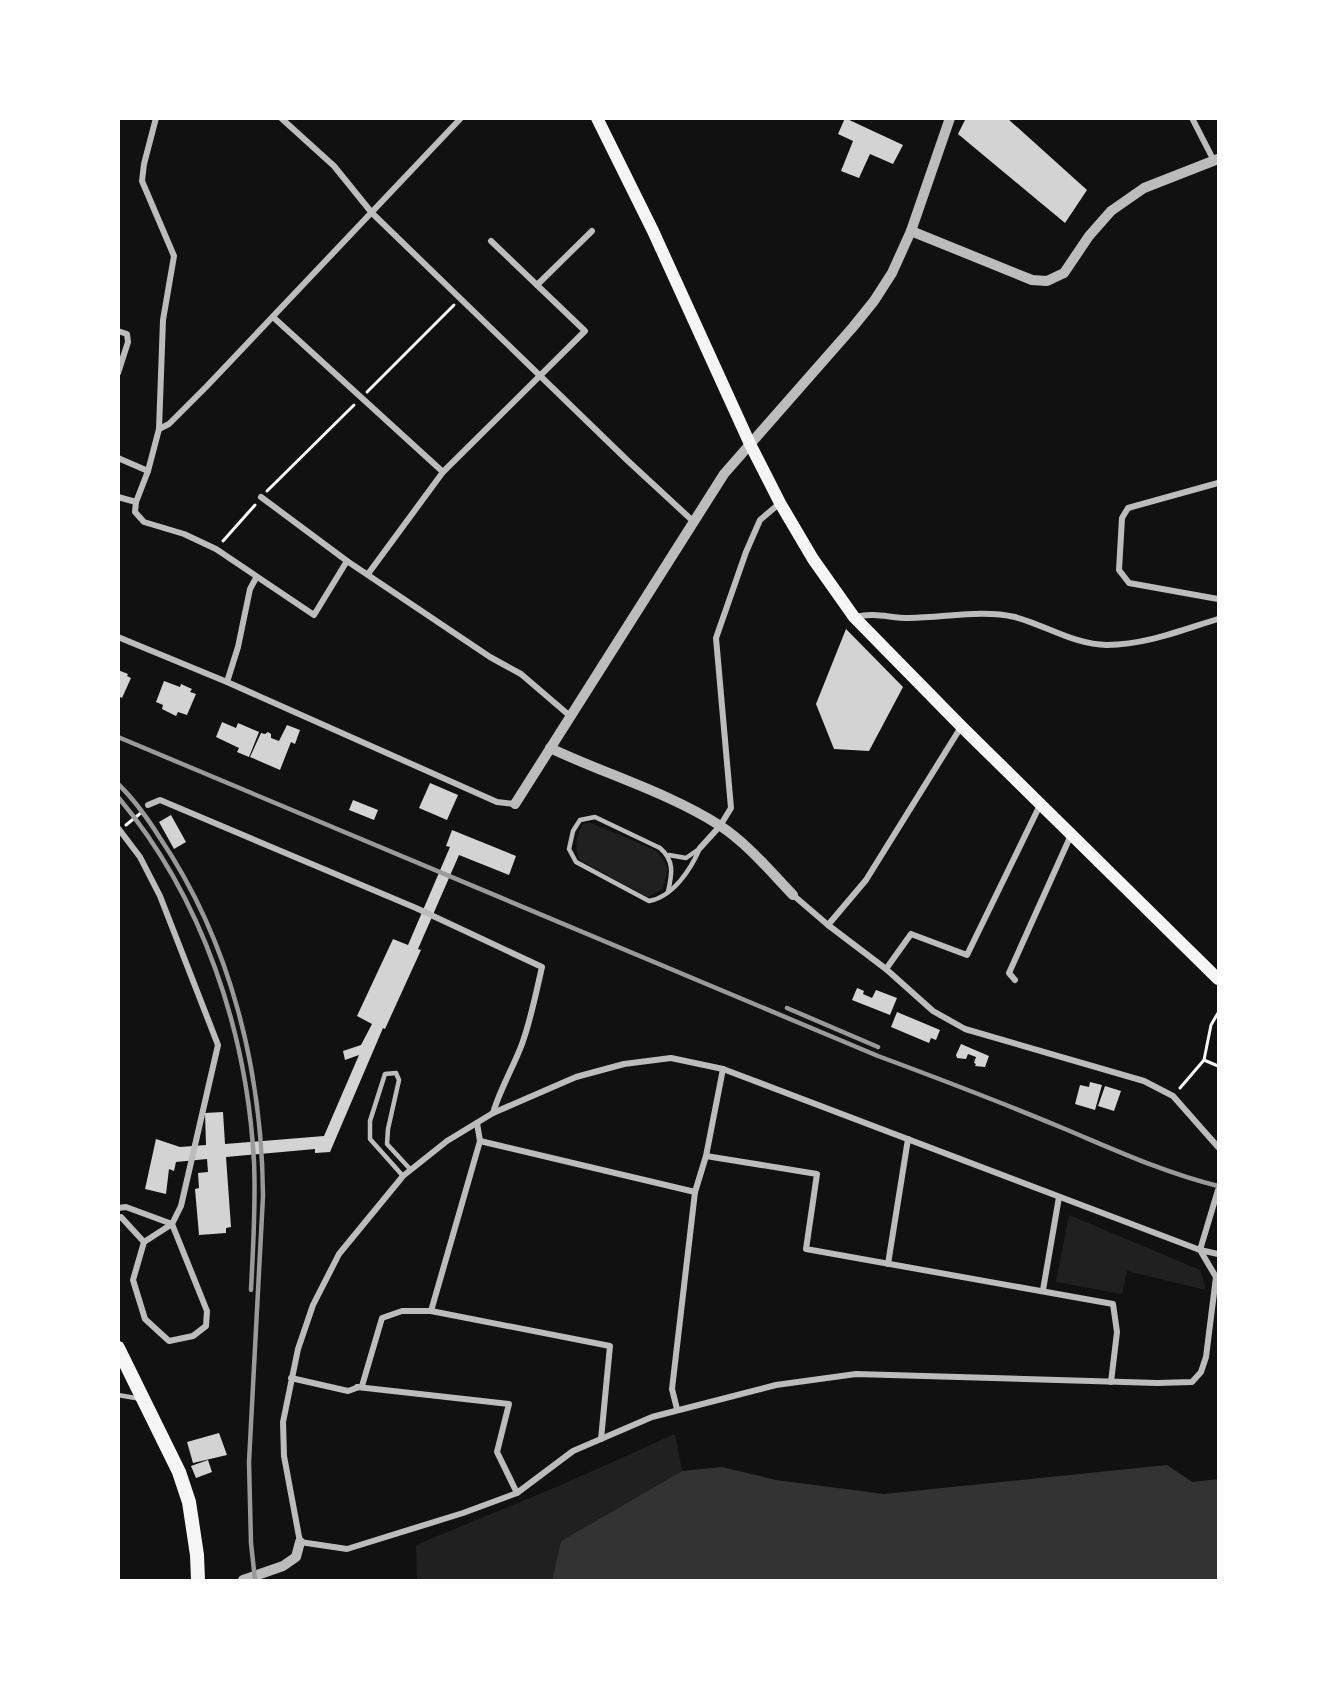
<svg xmlns="http://www.w3.org/2000/svg" width="1337" height="1699" font-family="Jost,sans-serif">
<style>
.green{fill:#202020}
.water{fill:#333}
.building{fill:#d3d3d3}
.lines{fill:none;stroke-linecap:round;stroke-linejoin:round}
.path{stroke:#f5f5f5;stroke-width:3}
.service{stroke:#bcbcbc;stroke-width:4.5}
.minor{stroke:#bcbcbc;stroke-width:6}
.tertiary{stroke:#bcbcbc;stroke-width:10}
.secondary{stroke:#f5f5f5;stroke-width:12}
.primary{stroke:#f5f5f5;stroke-width:14}
.rail{stroke:#9a9a9a;stroke-width:4.5}
</style>
<rect width="100%" height="100%" fill="#111"/>
<!-- green -->
<g class="green">
<path d="M591,823L657,851L668,868L663,889L648,897L579,860C575,846 575,837 583,824Z"/>
<path d="M1069,1215L1200,1270L1206,1290L1127,1271L1122,1294L1056,1282Z"/>
<path d="M675,1434L682,1471L561,1541L552,1580H417L416,1545L561,1485Z"/>
</g>
<!-- water -->
<path class="water" d="M1167,1465L1192,1482L1218,1479V1580H552L561,1541L682,1471L722,1467L776,1480L884,1494Z"/>
<!-- building -->
<g class="building">
<path d="M845,118L903,145L893,164L870,154L859,178L841,171L853,141L838,134Z"/>
<path d="M966,118H1007L1087,190L1065,223L958,134Z"/>
<path d="M846,629L903,687L869,751L834,749L816,704Z"/>
<path d="M118,670L128,674L127,676L131,678L122,698L118,696Z"/>
<path d="M164,681L180,687L181,684L192,689L190,692L196,694L187,715L178,712L176,716L162,709L163,705L156,702Z"/>
<path d="M222,722L236,728L238,723L259,732L249,757L237,752L239,748L216,737Z"/>
<path d="M287,725L300,730L295,744L291,742L280,770L250,757L261,733L265,734L268,732L271,734V738L279,741Z"/>
<path d="M430,783L458,795L447,820L419,808Z"/>
<path d="M353,800L378,810L374,820L349,810Z"/>
<path d="M171,815L186,842L174,849L159,822Z"/>
<path d="M452,830L516,856L509,875L459,855L418,949L421,950L385,1029L383,1028L330,1152L315,1153V1149L226,1157L231,1227L226,1228V1233L199,1235L195,1189L199,1188L198,1173L208,1172L207,1159L176,1162L174,1171L169,1169L166,1194L145,1189L156,1139L180,1147L206,1145L205,1113L223,1112L225,1144L324,1136L359,1055L345,1060L343,1051L361,1045L372,1024L357,1016L393,939L408,945L450,847L446,846Z"/>
<path d="M857,988L864,991L863,994L872,998L876,990L897,998L890,1015L852,1000Z"/>
<path d="M897,1012L940,1030L936,1040L931,1038L929,1043L891,1027Z"/>
<path d="M961,1044L989,1056L985,1067L975,1066L976,1064L974,1063L976,1057L968,1054L966,1059L957,1058L956,1055Z"/>
<path d="M1090,1082L1102,1085L1095,1110L1075,1104L1080,1085L1089,1087Z"/>
<path d="M1105,1086L1121,1091L1114,1111L1098,1106Z"/>
<path d="M219,1433L227,1455L193,1463L187,1442Z"/>
<path d="M208,1460L212,1472L196,1478L191,1466Z"/>
</g>
<g class="lines">
<!-- path -->
<g class="path">
<path d="M367,392L454,305"/>
<path d="M267,491L354,405"/>
<path d="M223,541L255,505"/>
<path d="M126,825L142,812"/>
<path d="M1204,1060L1218,1066"/>
<path d="M1180,1088L1204,1060L1211,1025L1218,1013"/>
</g>
<!-- service -->
<g class="service">
<path d="M669,855L686,858L699,849"/>
<path d="M668,892C672,874 675,861 660,848L595,817L580,820L573,831L569,849L576,862L649,901C673,897 691,869 700,848"/>
<path d="M403,1176L370,1139V1121L385,1074L396,1073L399,1080L388,1129L387,1144L410,1169"/>
<path d="M118,1395L141,1399"/>
</g>
<!-- minor -->
<g class="minor">
<path d="M156,118L144,164L142,181L174,256L163,320L159,429L148,471L136,502L135,512L144,522L184,534L216,549L314,615L347,561L490,657L521,674L570,716"/>
<path d="M281,118L334,166L372,213L628,461L694,522"/>
<path d="M1192,118L1214,161"/>
<path d="M537,285L592,231"/>
<path d="M273,317L443,472"/>
<path d="M118,331L127,334L128,342L118,373"/>
<path d="M159,429L169,424L207,386L461,118"/>
<path d="M118,458L148,471"/>
<path d="M1218,483L1128,508L1122,518L1119,570L1129,583L1218,599"/>
<path d="M118,497L136,502"/>
<path d="M261,497L347,561"/>
<path d="M368,574L443,472L585,331L491,241"/>
<path d="M855,617C876,612 889,618 909,618C944,618 981,609 1015,617C1045,625 1075,645 1107,645C1145,645 1182,630 1218,619"/>
<path d="M118,637L227,682L497,802L515,804"/>
<path d="M227,682L238,647L250,589L256,578"/>
<path d="M148,805L160,800L416,908L542,967C536,993 531,1019 522,1044C513,1068 500,1089 493,1113"/>
<path d="M118,828L140,857L160,896L218,1045L181,1206L172,1224L144,1242"/>
<path d="M700,848L720,826L731,808L716,638L746,552L760,520L780,503"/>
<path d="M793,895L828,925L886,969L933,1011L965,1029L1144,1081L1173,1096L1218,1147"/>
<path d="M828,925L866,880L961,727"/>
<path d="M886,969L911,934L967,955L1041,803"/>
<path d="M1015,980L1009,973L1071,835"/>
<path d="M480,1141L695,1192L672,1389L677,1409"/>
<path d="M706,1156L817,1174L806,1249L1113,1304L1117,1332L1111,1382"/>
<path d="M1218,1190L1200,1250L1216,1277L1206,1357L1201,1372L1192,1382L1157,1383L856,1374L776,1385L652,1417L573,1451L517,1493L463,1513L347,1549L300,1542L284,1456L283,1422L298,1349L313,1305L339,1254L403,1176L447,1141L493,1113L576,1077L624,1064L671,1058L723,1069L1200,1250L1218,1254"/>
<path d="M695,1192L706,1156L723,1069"/>
<path d="M118,1208L126,1207L172,1224L207,1311L206,1326L193,1336L169,1341L145,1319L133,1280L144,1242L121,1217L118,1218"/>
<path d="M888,1264L908,1139"/>
<path d="M1043,1290L1059,1197"/>
<path d="M431,1311L480,1141L477,1123"/>
<path d="M291,1378L348,1391L362,1386L382,1318L402,1311H431L610,1346L601,1439"/>
<path d="M357,1387L509,1404L497,1452L517,1493"/>
</g>
<!-- tertiary -->
<g class="tertiary">
<path d="M911,231L1032,280L1047,281L1064,273L1089,236L1111,211L1144,188L1218,159"/>
<path d="M550,748C605,774 667,792 719,825C747,843 770,871 793,895"/>
<path d="M515,804L724,474L853,327L874,301L892,273L911,231L950,118"/>
<path d="M243,1580L283,1566L296,1557L300,1542"/>
</g>
<!-- secondary -->
<path class="secondary" d="M597,118L653,231L750,444L780,503L813,559L854,617L961,726L1218,979"/>
<!-- primary -->
<path class="primary" d="M118,1348L179,1472L189,1502L197,1555L198,1580"/>
<!-- rail -->
<g class="rail">
<path d="M118,737L878,1056C940,1079 1003,1103 1065,1129C1115,1150 1165,1173 1218,1186"/>
<path d="M118,784C135,800 148,819 160,838C231,943 262,1071 263,1196L249,1462L251,1543L255,1580"/>
<path d="M118,797C203,898 247,1032 254,1162C256,1205 253,1248 251,1290"/>
<path d="M787,1008L878,1047"/>
</g>
</g>
<!-- border -->
<rect width="1337" height="1699" fill="none" stroke="#ffffff" stroke-width="240"/>
</svg>
